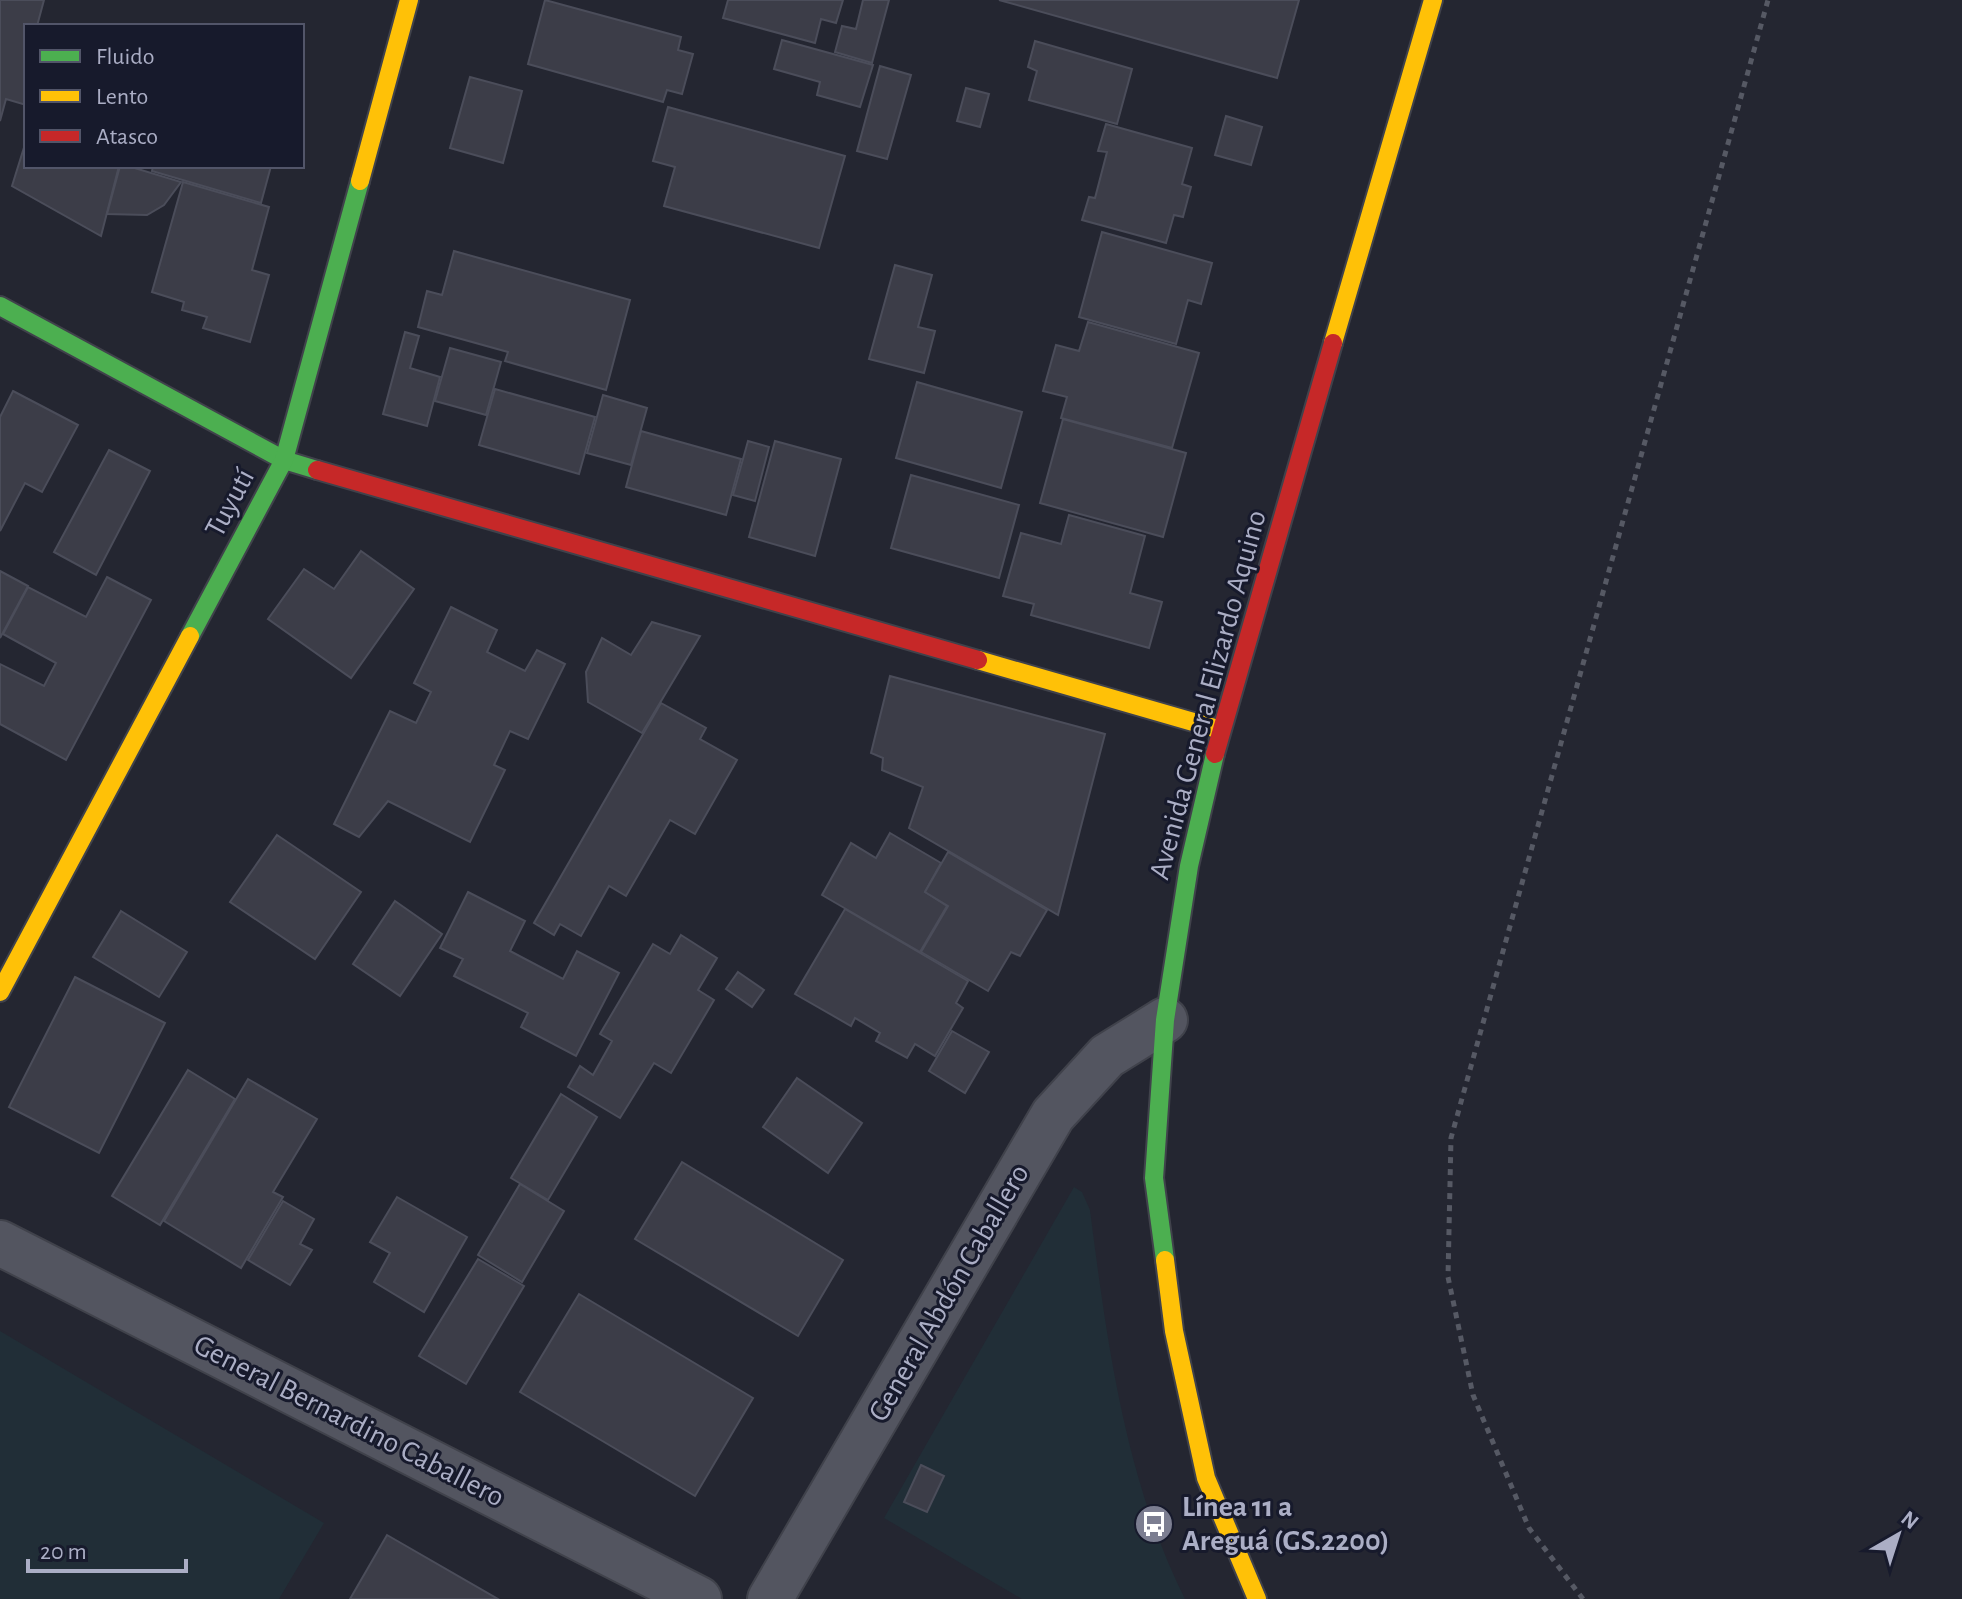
<svg xmlns="http://www.w3.org/2000/svg" width="1962" height="1599" font-family="'Alegreya Sans',sans-serif">
<style>
.green{fill:#212e37}
.building{fill:#3c3d48;stroke:#4b4d5a;stroke-width:2}
.lines{fill:none;stroke-linecap:round;stroke-linejoin:round}
.street-casing{stroke:#40424b;stroke-width:48}
.fast-casing{stroke:#40424b;stroke-width:22}
.slow-casing{stroke:#40424b;stroke-width:22}
.jam-casing{stroke:#40424b;stroke-width:22}
.path{stroke:#565964;stroke-width:5;stroke-dasharray:6 6;stroke-linecap:butt}
.street{stroke:#535560;stroke-width:44}
.fast{stroke:#4caf50;stroke-width:18}
.slow{stroke:#ffc107;stroke-width:18}
.jam{stroke:#c62828;stroke-width:18}
.labels{text-anchor:middle;dominant-baseline:central;stroke-width:6;stroke-linejoin:round;paint-order:stroke}
.street-label{font-size:30px;fill:#abaec5;stroke:#171a2c}
.poi-label{font-size:30px;font-weight:bold;fill:#abaec5;stroke:#171a2c;text-anchor:start}
</style>
<rect width="100%" height="100%" fill="#242631"/>
<!-- green -->
<g class="green">
<path d="M1074,1187L1082,1192L1090,1210C1107,1342 1125,1479 1185,1599H1022L884,1518Z"/>
<path d="M0,1331L324,1523L279,1599H0Z"/>
</g>
<!-- building -->
<g class="building">
<path d="M0,0H44L37,26H26V105L6,99L0,121Z"/>
<path d="M545,0L681,37L678,50L693,54L682,94L667,90L663,102L528,64Z"/>
<path d="M728,0H843L836,23L821,19L815,43L723,18Z"/>
<path d="M863,0H889L872,63L835,52L842,26L856,29Z"/>
<path d="M999,0H1299L1277,78Z"/>
<path d="M782,40L873,65L860,107L817,95L820,82L774,69Z"/>
<path d="M1035,41L1132,69L1117,124L1029,100L1037,71L1028,67Z"/>
<path d="M880,66L911,75L887,159L857,151Z"/>
<path d="M470,77L522,91L503,163L450,148Z"/>
<path d="M966,88L989,94L980,127L957,121Z"/>
<path d="M668,107L845,156L819,248L664,206L675,167L653,161Z"/>
<path d="M1226,116L1262,127L1251,165L1215,155Z"/>
<path d="M1106,124L1192,148L1182,184L1191,187L1183,217L1174,215L1166,243L1082,220L1089,197L1095,198L1107,152L1098,151Z"/>
<path d="M26,141V166H119L101,236L12,186Z"/>
<path d="M120,166H128L181,182L164,205L147,215L107,214Z"/>
<path d="M153,166H271L261,203L152,171Z"/>
<path d="M183,182L269,207L252,270L269,275L250,342L203,328L207,317L182,310L184,302L152,292Z"/>
<path d="M1102,232L1212,263L1201,304L1188,300L1176,344L1079,317Z"/>
<path d="M454,251L630,300L606,390L505,361L508,352L418,327L427,291L442,295Z"/>
<path d="M895,265L932,275L918,327L935,331L924,373L869,359Z"/>
<path d="M1088,322L1199,353L1172,448L1061,418L1067,397L1043,391L1056,345L1079,351Z"/>
<path d="M405,332L419,336L410,368L440,377L427,426L383,414Z"/>
<path d="M450,348L501,362L486,415L435,401Z"/>
<path d="M917,382L1022,412L1001,488L896,458Z"/>
<path d="M495,389L595,417L579,474L479,445Z"/>
<path d="M13,391L78,425L42,492L25,483L0,531V417Z"/>
<path d="M603,395L647,408L631,465L587,453Z"/>
<path d="M1063,419L1186,453L1163,537L1040,503Z"/>
<path d="M641,431L741,459L726,515L626,487Z"/>
<path d="M748,441L769,447L755,501L733,495Z"/>
<path d="M775,441L841,459L815,556L749,537Z"/>
<path d="M109,450L150,471L96,575L54,552Z"/>
<path d="M911,475L1019,505L999,578L891,548Z"/>
<path d="M1069,515L1145,536L1130,593L1162,602L1149,648L1031,615L1034,604L1003,596L1021,533L1061,544Z"/>
<path d="M361,551L414,589L351,678L268,619L304,569L334,589Z"/>
<path d="M0,571L28,586L0,638Z"/>
<path d="M107,577L151,600L66,760L0,724V664L44,686L56,663L3,634L28,587L86,617Z"/>
<path d="M451,607L497,630L487,652L525,671L537,650L565,664L528,739L510,731L494,765L505,770L470,842L388,801L359,837L334,824L390,711L416,723L431,692L414,683Z"/>
<path d="M652,622L700,636L642,733L588,702L586,672L602,638L631,655Z"/>
<path d="M890,676L1105,734L1058,915L909,828L923,787L882,770L883,758L871,753Z"/>
<path d="M661,703L706,728L700,739L737,760L695,834L670,820L626,896L609,886L581,936L560,924L554,935L534,923Z"/>
<path d="M890,833L941,863L925,892L947,906L920,952L822,895L851,843L876,858Z"/>
<path d="M277,835L361,892L315,959L230,902Z"/>
<path d="M948,852L1047,910L1020,956L1011,952L988,991L921,952L948,906L925,892Z"/>
<path d="M468,892L525,921L510,951L563,979L577,951L619,973L576,1056L521,1027L528,1013L454,976L463,959L440,948Z"/>
<path d="M395,901L442,934L400,996L353,964Z"/>
<path d="M845,909L968,981L956,1003L963,1008L935,1056L915,1044L907,1058L876,1041L880,1033L855,1018L851,1026L795,994Z"/>
<path d="M121,911L187,952L159,997L93,957Z"/>
<path d="M681,935L717,958L698,990L714,1000L671,1073L654,1063L620,1118L568,1087L580,1066L593,1075L612,1041L600,1034L653,944L670,954Z"/>
<path d="M738,972L764,990L752,1007L726,989Z"/>
<path d="M75,977L165,1023L99,1153L9,1107Z"/>
<path d="M952,1031L989,1052L965,1093L929,1071Z"/>
<path d="M188,1070L235,1099L160,1225L112,1196Z"/>
<path d="M797,1078L862,1123L828,1173L763,1127Z"/>
<path d="M248,1079L317,1119L273,1192L283,1197L241,1268L164,1221Z"/>
<path d="M561,1094L597,1117L548,1200L511,1178Z"/>
<path d="M682,1162L843,1260L798,1336L635,1239Z"/>
<path d="M520,1184L564,1211L522,1282L478,1255Z"/>
<path d="M397,1197L467,1237L424,1312L374,1282L390,1253L370,1242Z"/>
<path d="M283,1201L314,1219L300,1244L312,1250L290,1285L248,1260Z"/>
<path d="M478,1259L524,1286L466,1384L419,1356Z"/>
<path d="M579,1294L753,1398L695,1496L520,1392Z"/>
<path d="M921,1465L944,1476L927,1512L904,1502Z"/>
<path d="M387,1535L498,1599H350Z"/>
</g>
<g class="lines">
<defs>
<g id="street">
<path d="M0,1243L699,1599"/>
<path d="M770,1599L1053,1115L1107,1056L1165,1020"/>
</g>
<g id="fast">
<path d="M0,306L284,460L317,470"/>
<path d="M190,636L284,460L360,181"/>
<path d="M1165,1260L1154,1178L1165,1020L1189,866L1215,754"/>
</g>
<g id="slow">
<path d="M360,181L409,0"/>
<path d="M1333,343L1433,0"/>
<path d="M978,660L1221,730"/>
<path d="M0,992L190,636"/>
<path d="M1165,1260L1174,1331L1206,1478L1257,1599"/>
</g>
<g id="jam">
<path d="M317,470L978,660"/>
<path d="M1215,754L1333,343"/>
</g>
</defs>
<!-- street casing -->
<use href="#street" class="street-casing"/>
<!-- fast casing -->
<use href="#fast" class="fast-casing"/>
<!-- slow casing -->
<use href="#slow" class="slow-casing"/>
<!-- jam casing -->
<use href="#jam" class="jam-casing"/>
<!-- path -->
<path class="path" d="M1583,1599L1529,1528L1473,1395L1448,1277L1451,1138L1768,0"/>
<!-- street -->
<use href="#street" class="street"/>
<!-- fast -->
<use href="#fast" class="fast"/>
<!-- slow -->
<use href="#slow" class="slow"/>
<!-- jam -->
<use href="#jam" class="jam"/>
</g>
<!-- icons -->
<defs>
<symbol id="bus-disc" viewBox="-11 -11 22 22"><circle r="9.5" fill="#7c7e91" stroke="#171a2c"/><path d="M-5-6H5V4H4V6H2V4H-2V6H-4V4H-5ZM-3.5-4V0h7V-4ZM-3.5 1.2v1.5H-2V1.2ZM2 1.2v1.5H3.5V1.2Z" fill="#fff"/></symbol>
</defs>
<g fill-rule="evenodd">
<use href="#bus-disc" x="1132" y="1502" width="44" height="44"/>
</g>
<g class="labels">
<!-- street labels -->
<g class="street-label">
<text transform="translate(230 503) rotate(-62)">Tuyutí</text>
<text transform="translate(1208 695) rotate(-75)">Avenida General Elizardo Aquino</text>
<text transform="translate(949 1293) rotate(-60)">General Abdón Caballero</text>
<text transform="translate(349 1421) rotate(27)">General Bernardino Caballero</text>
</g>
<!-- poi labels -->
<g class="poi-label">
<text x="1182" y="1507">Línea 11 a<tspan x="1182" dy="34">Areguá (GS.2200)</tspan></text>
</g>
</g>
<!-- legend -->
<rect x="24" y="24" width="280" height="144" fill="#171a2c" stroke="#525569" stroke-width="2"/>
<rect x="40" y="50" width="40" height="12" fill="#4caf50" stroke="#525569" stroke-width="2"/>
<text x="96" y="64" font-size="24" fill="#abaec5">Fluido</text>
<rect x="40" y="90" width="40" height="12" fill="#ffc107" stroke="#525569" stroke-width="2"/>
<text x="96" y="104" font-size="24" fill="#abaec5">Lento</text>
<rect x="40" y="130" width="40" height="12" fill="#c62828" stroke="#525569" stroke-width="2"/>
<text x="96" y="144" font-size="24" fill="#abaec5">Atasco</text>
<!-- north arrow -->
<g transform="translate(1898 1535) rotate(39)" stroke="#171a2c" stroke-width="6" paint-order="stroke">
<path d="M0-6L14 30L0 20L-14 30Z" fill="#abaec5"/>
<text y="-12" font-size="22" font-weight="bold" text-anchor="middle" fill="#abaec5">N</text>
</g>
<!-- scale -->
<path d="M28 1559v12h158v-12" fill="none" stroke="#abaec5" stroke-width="4"/>
<text x="40" y="1559" font-size="24" fill="#abaec5" stroke="#171a2c" stroke-width="6" paint-order="stroke">20 m</text>
</svg>
